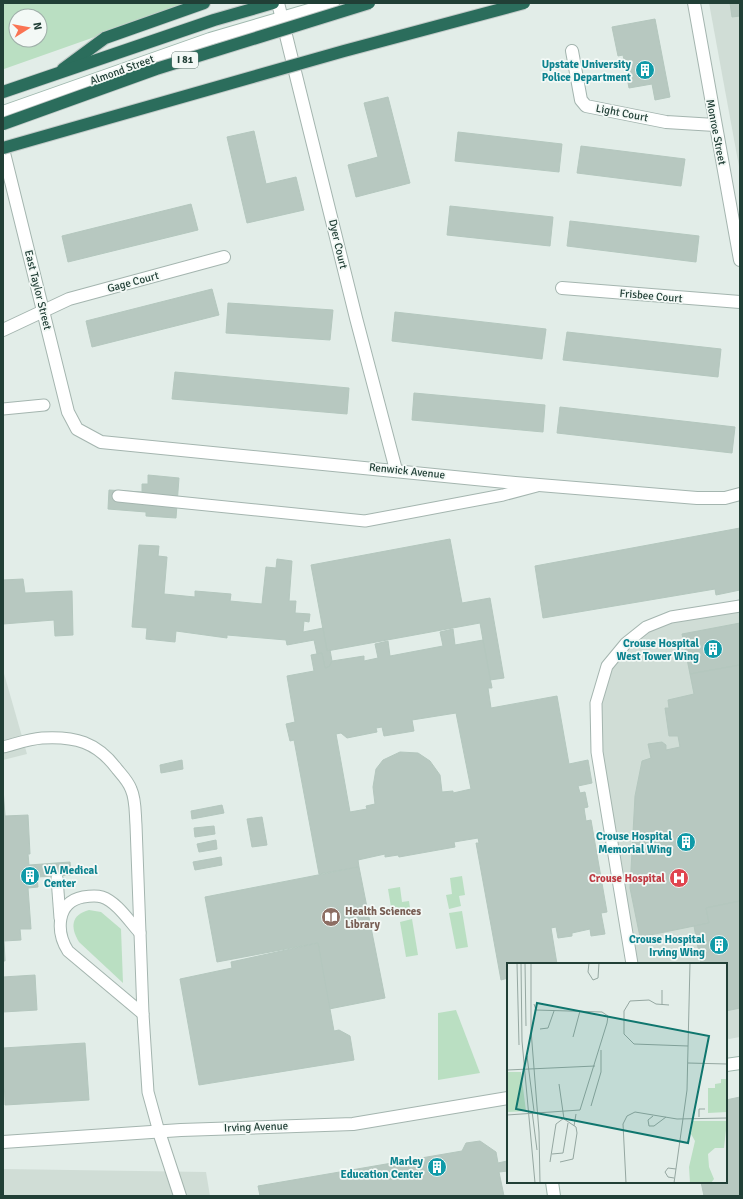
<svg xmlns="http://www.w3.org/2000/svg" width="743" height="1199" font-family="Signika,sans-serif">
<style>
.built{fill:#d0ddd6}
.green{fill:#badfc2;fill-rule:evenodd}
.building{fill:#b7c8c0;stroke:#b4c7be;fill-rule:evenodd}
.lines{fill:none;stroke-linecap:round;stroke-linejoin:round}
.lane-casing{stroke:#a4b5af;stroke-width:13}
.street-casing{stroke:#a4b5af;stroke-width:14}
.secondary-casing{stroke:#a0b9af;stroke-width:14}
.highway-casing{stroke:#c1c9c7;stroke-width:14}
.lane{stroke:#fff;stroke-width:11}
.street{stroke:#fff;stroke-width:12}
.secondary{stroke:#fff;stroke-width:12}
.highway{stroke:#2b6d5c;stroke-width:12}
.highway-bridge-casing{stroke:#c1c9c7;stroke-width:14;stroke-linecap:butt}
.highway-bridge{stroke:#2b6d5c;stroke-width:12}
.labels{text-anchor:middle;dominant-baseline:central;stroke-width:3.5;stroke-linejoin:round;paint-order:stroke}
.shield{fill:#f3f9f6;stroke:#607770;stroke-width:1}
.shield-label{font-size:10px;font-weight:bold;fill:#213f36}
.culture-label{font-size:11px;font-weight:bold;fill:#0d838f;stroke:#f3f9f6;text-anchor:end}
.street-label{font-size:11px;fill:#213f36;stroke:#f3f9f6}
.health-label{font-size:11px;font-weight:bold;fill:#be3a42;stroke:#f3f9f6;text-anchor:end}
.education-label{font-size:11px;font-weight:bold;fill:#785e54;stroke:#f3f9f6;text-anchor:start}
.inset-road{fill:none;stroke:#95a7a1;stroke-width:1}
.view{fill:#0f766e;fill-opacity:0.15;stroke:#0f766e;stroke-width:2}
.inset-edge{fill:none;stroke:#213f36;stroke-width:2}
</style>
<rect width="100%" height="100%" fill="#e2ede8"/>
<!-- built -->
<g class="built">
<path d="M709,3H740V172Z"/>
<path d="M740,606V1037L729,1039L726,1037V964H632L604,793L596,703L607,666L646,627Z"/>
<path d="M3,670L27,754L3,760Z"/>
<path d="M3,1169L206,1172L210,1196H3Z"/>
</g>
<!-- green -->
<g class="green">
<path d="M3,3H191L4,69ZM16,16H40V40H16Z"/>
<path d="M462,876L465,895L459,896L461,906L449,909L446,895L452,894L450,878Z"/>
<path d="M400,887L402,902L409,901L411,915L399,917L397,907H391L388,889Z"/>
<path d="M89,910L101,912L121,929L123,983L79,942C70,927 71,915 89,910Z"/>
<path d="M462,911L468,947L456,949L449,913Z"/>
<path d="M412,919L418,955L406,957L400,922Z"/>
<path d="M456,1010L480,1073L438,1080V1013Z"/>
</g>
<!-- building -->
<g class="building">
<path d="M730,3H740V16L732,17Z"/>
<path d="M655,19L670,97L655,100L652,84L629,88L623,55L618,56L612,27Z"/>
<path d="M388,97L410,183L356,197L348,165L378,157L364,103Z"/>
<path d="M254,131L266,184L296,177L304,210L247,223L227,137Z"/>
<path d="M458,132L562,144L559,172L455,161Z"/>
<path d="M581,146L685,159L681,186L577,173Z"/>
<path d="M191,204L198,230L68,262L62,236Z"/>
<path d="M450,206L553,217L550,246L447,235Z"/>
<path d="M570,221L699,236L696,262L567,246Z"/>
<path d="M212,289L219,315L92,347L86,321Z"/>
<path d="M228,303L333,310L330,340L226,333Z"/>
<path d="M395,312L546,329L542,359L392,341Z"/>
<path d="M567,332L721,349L718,377L563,360Z"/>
<path d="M175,372L349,388L347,414L172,399Z"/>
<path d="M414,393L545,405L543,432L412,420Z"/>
<path d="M560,407L735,427L732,453L557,433Z"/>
<path d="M148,475L179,478L176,518L146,516V512L108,509L109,490L142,492V484H148Z"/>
<path d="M740,528V590L716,595L715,589L543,618L535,566Z"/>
<path d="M450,539L462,603L490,598L504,678L490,680L480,623L327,651L311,565Z"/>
<path d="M139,545L159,546L158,556L167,557L164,594L195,597V591L231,594L230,601L262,604L266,567L276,568L277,559L292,561L289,601H296L295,613L310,614L309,622L304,621L303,632L323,628L327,651L330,650L332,661L329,667L325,668L322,653L317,654L314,640L287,645L286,640L227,635V638L176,631L175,642L146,639L147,628L132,627Z"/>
<path d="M23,579L25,593L72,591L73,635L55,636L54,620L3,624V580Z"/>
<path d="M740,623V665L690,674L682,634Z"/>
<path d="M453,629L455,645L483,640L492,688H488L491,708L557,696L569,764L588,760L592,783L578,786L580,793L585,792L588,807L584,808L586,821L591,820L607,912L601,913L605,934L591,936L590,929L572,933V936L558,938L556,927L551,928L557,964H508V978L501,980L476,843H479L478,838L454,842L455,847L399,857L398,855L385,857V854L358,860L359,867L319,874L294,740L290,741L286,724L295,722L287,676L314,671L311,655L322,653L325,668L329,667L332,661L364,656V661L378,658L375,644L388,641L390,656L443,646L440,632ZM456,713L471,789L453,793V791L442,792L440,775L430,761L418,753L400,752L383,760L376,769L373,787L375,804L366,806L367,809L350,812L336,734L341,733L347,738L377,732L376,728L382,727L384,736L414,731L412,720Z"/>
<path d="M740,665V901L706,908L709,923L640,937L630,888L635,796L642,761L651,758L648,744L662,742L666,745V750L680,747L678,736H669L665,708H669L668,700L694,694L690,674Z"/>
<path d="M182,760L183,769L161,773L160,765Z"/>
<path d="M3,788L5,816L28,815L30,854H28L29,865L70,862L71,875L37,877L38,887L28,888L31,929H20L21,940L4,941L5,961H3Z"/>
<path d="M222,805L224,813L192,819L191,811Z"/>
<path d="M262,817L267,845L252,847L247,819Z"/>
<path d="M214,826L215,834L195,837L194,828Z"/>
<path d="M216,840L217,849L199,852L197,844Z"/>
<path d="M221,857L222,865L195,870L193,862Z"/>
<path d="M359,867L385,998L329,1009L318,943L217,962L205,897Z"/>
<path d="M740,901V1008L726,1011V964H701L694,926L709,923L706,908Z"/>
<path d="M318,943L334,1031L339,1030L350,1036L354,1060L199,1085L180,979L232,968L231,962Z"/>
<path d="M35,975L37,1010L3,1012V977Z"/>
<path d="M85,1043L89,1100L5,1105L3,1048Z"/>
<path d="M740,1097V1196H704L701,1182H726V1100Z"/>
<path d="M480,1141L496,1152L498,1163L507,1161L508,1171L499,1172L504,1196H260L258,1186L462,1151L466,1143Z"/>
</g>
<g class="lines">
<defs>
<g id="lane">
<path d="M3,409L44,405"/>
<path d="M118,496L365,521L503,495L537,486"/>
<path d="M3,747C15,744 29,739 42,738C75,736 97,742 117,769C122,775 128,781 131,789C136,800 135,813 136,825L143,1014L148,1092L159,1132"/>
<path d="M57,878L60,918"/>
<path d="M140,933C129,921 117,902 102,897C96,895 89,896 83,897C56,902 56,932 68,951L143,1014"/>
<path d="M632,964L597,752L596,703L607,666L626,643L646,627L671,617L740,606"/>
</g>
<g id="street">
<path d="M278,3L356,318L396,470"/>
<path d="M694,3L740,260"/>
<path d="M572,51L581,100L586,106L666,122L715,125"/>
<path d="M3,149L68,412L77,429L101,442L515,483L697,498H725L740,494"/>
<path d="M562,288L740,302"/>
<path d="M3,330L69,299L224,257"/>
<path d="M159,1132L180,1196"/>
<path d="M3,1142L181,1130L353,1124L508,1098"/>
</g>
<g id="secondary">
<path d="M3,112L210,39L333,3"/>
<path d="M726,1065L740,1063"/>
<path d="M552,1182L554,1196"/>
</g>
<g id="highway">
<path d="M63,69L105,38L204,3"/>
<path d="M3,92L214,20L273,3"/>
</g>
</defs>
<!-- lane casing -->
<use href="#lane" class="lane-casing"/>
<!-- street casing -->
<use href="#street" class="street-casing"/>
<!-- secondary casing -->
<use href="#secondary" class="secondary-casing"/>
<!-- highway casing -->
<use href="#highway" class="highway-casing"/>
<!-- lane -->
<use href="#lane" class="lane"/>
<!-- street -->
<use href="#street" class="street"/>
<!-- secondary -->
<use href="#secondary" class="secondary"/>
<!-- highway -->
<use href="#highway" class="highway"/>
<defs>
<g id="highway-bridge">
<path d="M3,124L156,69L369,3"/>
<path d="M3,148L344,51L524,3"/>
</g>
</defs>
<!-- highway-bridge casing -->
<use href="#highway-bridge" class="highway-bridge-casing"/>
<!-- highway-bridge -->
<use href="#highway-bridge" class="highway-bridge"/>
</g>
<!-- icons -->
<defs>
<symbol id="building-disc" viewBox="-11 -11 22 22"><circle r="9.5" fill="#0f9aa8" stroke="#f3f9f6"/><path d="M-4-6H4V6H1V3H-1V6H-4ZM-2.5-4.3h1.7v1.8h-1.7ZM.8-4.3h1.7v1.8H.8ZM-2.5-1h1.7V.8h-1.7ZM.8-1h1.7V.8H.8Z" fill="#fff"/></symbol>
<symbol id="hospital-disc" viewBox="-11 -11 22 22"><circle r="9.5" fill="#e0444e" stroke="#f3f9f6"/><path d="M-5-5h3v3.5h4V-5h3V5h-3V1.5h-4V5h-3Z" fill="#fff"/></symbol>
<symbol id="library-disc" viewBox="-11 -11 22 22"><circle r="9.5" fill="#8d6e63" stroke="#f3f9f6"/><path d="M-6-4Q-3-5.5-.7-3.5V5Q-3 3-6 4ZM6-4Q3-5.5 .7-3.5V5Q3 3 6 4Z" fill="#fff"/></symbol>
</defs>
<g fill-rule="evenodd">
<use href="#building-disc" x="634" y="59" width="22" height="22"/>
<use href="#building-disc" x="702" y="638" width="22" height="22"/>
<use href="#building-disc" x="675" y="831" width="22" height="22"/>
<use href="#building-disc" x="19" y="865" width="22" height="22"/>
<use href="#hospital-disc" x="668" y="867" width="22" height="22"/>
<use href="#library-disc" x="320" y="906" width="22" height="22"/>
<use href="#building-disc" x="708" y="934" width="22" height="22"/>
<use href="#building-disc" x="426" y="1156" width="22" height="22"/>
</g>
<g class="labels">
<!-- shield labels -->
<rect class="shield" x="172" y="52" width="26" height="16" rx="3"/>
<g class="shield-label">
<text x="185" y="60">I 81</text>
</g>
<!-- culture labels -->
<g class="culture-label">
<text x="631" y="64">Upstate University<tspan x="631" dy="13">Police Department</tspan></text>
<text x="699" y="643">Crouse Hospital<tspan x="699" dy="13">West Tower Wing</tspan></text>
<text x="672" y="836">Crouse Hospital<tspan x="672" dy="13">Memorial Wing</tspan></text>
<text x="44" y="870" text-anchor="start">VA Medical<tspan x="44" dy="13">Center</tspan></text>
<text x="705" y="939">Crouse Hospital<tspan x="705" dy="13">Irving Wing</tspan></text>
<text x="423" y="1161">Marley<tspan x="423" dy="13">Education Center</tspan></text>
</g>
<!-- street labels -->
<g class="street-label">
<text transform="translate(122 70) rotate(-20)">Almond Street</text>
<text transform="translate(622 113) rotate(11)">Light Court</text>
<text transform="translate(716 132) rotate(79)">Monroe Street</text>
<text transform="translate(338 244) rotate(77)">Dyer Court</text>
<text transform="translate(133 282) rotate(-15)">Gage Court</text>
<text transform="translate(38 290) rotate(76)">East Taylor Street</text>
<text transform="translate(651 296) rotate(5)">Frisbee Court</text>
<text transform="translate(407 471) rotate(6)">Renwick Avenue</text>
<text transform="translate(256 1127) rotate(-2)">Irving Avenue</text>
</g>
<!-- health labels -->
<g class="health-label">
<text x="665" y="878">Crouse Hospital</text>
</g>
<!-- education labels -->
<g class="education-label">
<text x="345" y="911">Health Sciences<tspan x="345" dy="13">Library</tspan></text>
</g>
</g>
<!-- overview -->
<g transform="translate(507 963)">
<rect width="220" height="220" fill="#e2ede8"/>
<path d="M0,109H14L19,148L0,149ZM214,116H220V149L201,150V125H208V121L214,120ZM186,158H220L217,185H208L201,191L202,204L207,216L204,220H183L182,204L188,178L184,171Z" fill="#badfc2"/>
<path class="inset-road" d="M10,0L12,82M14,0L15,78L28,220M18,0L19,63M24,0V67L32,169L33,220M82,0L81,9L86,17L91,15L92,0M155,41V27M162,42L149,41L142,37L123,38L117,48V71L127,81L181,83M33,66L41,65L47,48M66,74L73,48M20,93L27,148M181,100L220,101M0,107L88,103M52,121L57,156L69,164L70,170L66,196L53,199M84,143L94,109V87M25,148L30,187M0,152L73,147L100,60L101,53L95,49L29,47L27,41M146,153L141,157L142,163H147L159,154M192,154V146H198M67,163L69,151M45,191L56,190L61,160M43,199L49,161L57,155M167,215L161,214L158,209L161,205L169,206M119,220L116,161L120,153L128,149L170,156L220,155M167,220L180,127L183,0"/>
<path class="view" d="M30,40L202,73L181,180L9,146Z"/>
<rect width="220" height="220" class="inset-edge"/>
</g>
<!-- border -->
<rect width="743" height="1199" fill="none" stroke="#213f36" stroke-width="8"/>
<!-- north arrow -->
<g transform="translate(28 28) rotate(79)"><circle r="19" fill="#f3f9f6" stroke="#9fafa9"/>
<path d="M0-3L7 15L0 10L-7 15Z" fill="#fa7453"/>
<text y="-6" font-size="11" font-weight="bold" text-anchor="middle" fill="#213f36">N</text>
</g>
</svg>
